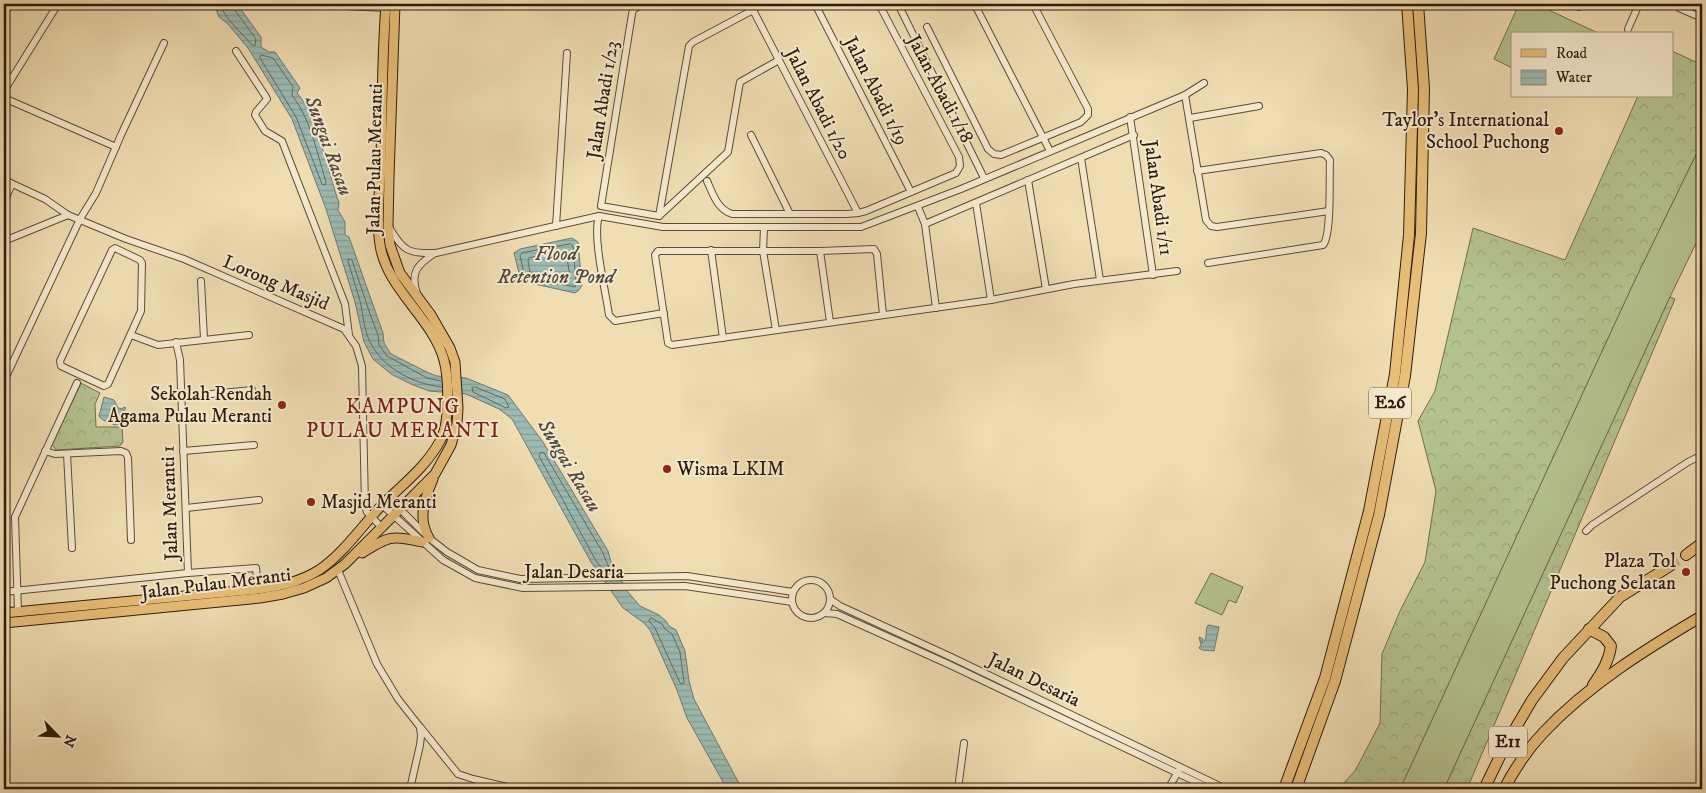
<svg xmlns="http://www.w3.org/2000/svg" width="1706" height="793" font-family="'IM FELL DW Pica',serif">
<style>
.grass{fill:#b4c290;stroke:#716e4e}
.forest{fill:url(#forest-crowns);stroke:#716e4e}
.water{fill:url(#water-rules);stroke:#6f7b70}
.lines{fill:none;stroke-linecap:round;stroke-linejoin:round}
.shore{stroke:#646b60;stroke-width:1}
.highway-tunnel{stroke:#c9b691;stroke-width:10;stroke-dasharray:10 5;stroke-linecap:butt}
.minor-casing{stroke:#5e4c36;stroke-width:8}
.major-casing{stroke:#2e1b0d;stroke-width:11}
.highway-casing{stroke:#2e1b0d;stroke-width:12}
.minor{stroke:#f5e9cd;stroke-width:6}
.major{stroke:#e8be79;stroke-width:9}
.highway{stroke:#e8be79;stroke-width:10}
.poi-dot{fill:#8f2418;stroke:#f5e9cd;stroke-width:2}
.labels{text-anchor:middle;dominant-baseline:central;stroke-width:4;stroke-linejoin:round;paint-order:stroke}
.shield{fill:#f5e9cd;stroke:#6a5947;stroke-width:1}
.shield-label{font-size:18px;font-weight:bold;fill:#2e1b0d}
.street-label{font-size:19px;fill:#2e1b0d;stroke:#f5e9cd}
.poi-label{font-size:19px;fill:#2e1b0d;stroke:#f5e9cd;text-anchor:end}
.water-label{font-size:20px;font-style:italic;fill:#4f4b3f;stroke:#f5e9cd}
.quarter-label{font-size:21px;letter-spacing:1px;fill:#7a1f14;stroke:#f5e9cd}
</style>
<defs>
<pattern id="forest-crowns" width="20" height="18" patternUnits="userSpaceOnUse" patternTransform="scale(1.25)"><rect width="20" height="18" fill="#b4c290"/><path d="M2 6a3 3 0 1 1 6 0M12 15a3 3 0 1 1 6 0" fill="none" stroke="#9ba67b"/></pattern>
<pattern id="water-rules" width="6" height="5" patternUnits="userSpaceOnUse" patternTransform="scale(1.25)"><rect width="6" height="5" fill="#9bbbb2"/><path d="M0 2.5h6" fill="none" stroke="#86a098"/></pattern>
</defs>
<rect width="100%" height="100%" fill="#f0ddb2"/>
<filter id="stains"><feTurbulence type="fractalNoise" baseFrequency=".004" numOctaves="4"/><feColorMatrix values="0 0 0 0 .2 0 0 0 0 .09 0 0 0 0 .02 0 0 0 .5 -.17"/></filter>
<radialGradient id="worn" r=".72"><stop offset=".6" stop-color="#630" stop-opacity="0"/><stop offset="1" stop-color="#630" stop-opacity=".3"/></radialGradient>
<!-- grass -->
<g class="grass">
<path d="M1519,4H1536L1600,34H1512V68L1494,59Z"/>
<path d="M1702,142V231L1670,297L1444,789H1400L1633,284Z"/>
<path d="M1211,573L1243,587L1236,603L1229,600L1222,615L1195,603Z"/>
</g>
<!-- forest -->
<g class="forest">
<path d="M1672,51L1702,65V142L1633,284L1400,789H1338L1355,771L1380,723L1382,654L1400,611L1425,562L1436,491L1418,421L1435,391L1473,228L1565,260L1638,96H1672Z"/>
<path d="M1670,297L1675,299L1467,789H1444Z"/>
<path d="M81,383L100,393L95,404L96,427H122L123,442L120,446L56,450L52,444Z"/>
</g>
<!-- water -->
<g class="water">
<path d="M214,4H237L261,37V47L269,52H275L300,88L297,93C316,113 329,175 339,203L338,210L345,222V235L349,237L383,333L384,343L391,354L429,373L437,376L466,378L508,395L543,442L608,551L612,565L628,592L640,606L659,615L666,621L669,626L676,630L685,651L689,681L694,699L742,789H727L687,718L677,690L650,630L644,623L623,608L591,562L512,419L499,409L466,394L429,391L413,385L391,374L373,359L364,342L355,302L326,209L292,119L248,48L227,23L219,17Z"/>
<path d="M572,238L578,242L582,285L579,290L575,293L521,281L514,253L520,249Z"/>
<path d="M104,397L114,400L118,408L122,409L124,407L126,408L123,412L122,423L114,425C109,421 103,422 99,416Z"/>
<path d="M1208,625L1219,627L1214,651L1202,650L1199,648L1201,645L1199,637L1203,639L1202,643C1209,639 1204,631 1208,625Z"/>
</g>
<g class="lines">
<!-- shore -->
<g class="shore">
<path d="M220,4C225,19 241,32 252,45L255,46L256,39L234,9L233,4"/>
<path d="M261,55L273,58L293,87L292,95C311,120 317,153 326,182L325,185L322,184L296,117L260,58Z"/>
<path d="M571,244L573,246L576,283L575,287L525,277L520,256L522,253Z"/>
<path d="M566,251L570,277L568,280L530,272L528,261L529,258Z"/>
<path d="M441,381L427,378L387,356L379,345L378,335L370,314L352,260L348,259V261C352,274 356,288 360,301C363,314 364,330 370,342C383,368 413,384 442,387"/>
<path d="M475,387L505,399L509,407L506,408L473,392L472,388Z"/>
<path d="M605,573L595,559L539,456L541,452L544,453L603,553L611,573"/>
<path d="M651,618L662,624L665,629L672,634L680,652L684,682L683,684L680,683L655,628L649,621Z"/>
</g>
<!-- highway-tunnel -->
<path class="highway-tunnel" d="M1670,566L1686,555"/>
<defs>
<g id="minor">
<path d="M303,4L386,8"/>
<path d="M642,4L633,10L632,14L601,206L659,216L728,152L740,82L779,60"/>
<path d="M815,4L911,192"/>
<path d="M898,4L984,178"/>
<path d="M1681,4L1679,8L1702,18"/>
<path d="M975,5L1050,151"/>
<path d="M1579,7L1580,4"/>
<path d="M753,10L858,213"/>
<path d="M927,27L988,149L994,154L1001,155L1081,122L1088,115V109L1033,4"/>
<path d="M1628,29L1639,4"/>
<path d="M236,51L266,97L267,99L256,112L255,115L265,131L282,141L345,304L349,335"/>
<path d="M4,91L58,4"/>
<path d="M1185,95L1206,220L1211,226L1217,227L1329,211"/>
<path d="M4,98L116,147"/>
<path d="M1130,117L1153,275"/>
<path d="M1190,118L1259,106"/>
<path d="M751,135L790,214"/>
<path d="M1081,158L1100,280"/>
<path d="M1197,171L1321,153L1326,155L1330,160C1329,176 1332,235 1323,245L1208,263"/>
<path d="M4,180L45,199L68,215L126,239L184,259L344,329L356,346L362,366L365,506L367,512L382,528"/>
<path d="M1028,180L1046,289"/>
<path d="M707,181C713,194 717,209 732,214H847L858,213L866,211L956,173L960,166L959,157L879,4"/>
<path d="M4,202L12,184"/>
<path d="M976,203L991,300"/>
<path d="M918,207L925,224L936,308"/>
<path d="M599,216C592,237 606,292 609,315L615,321L664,313"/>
<path d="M659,216L689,46L693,42L753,10L760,4"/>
<path d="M925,224L1134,135"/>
<path d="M556,226L567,53"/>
<path d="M389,227C403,251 408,254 436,253L599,216L663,227H861L961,189L1185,95L1204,83"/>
<path d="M764,228L763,251L776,330"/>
<path d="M4,241L68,215"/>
<path d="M115,248L140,260L142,263L141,311L108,384L104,386L61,366L60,361L112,250Z"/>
<path d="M711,250L723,338"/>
<path d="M820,251L830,322"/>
<path d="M201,281L204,339"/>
<path d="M417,294C410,272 417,265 435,253"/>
<path d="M883,315L877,254L874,249L820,251H658L655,255L668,343L672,345L991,300L1074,284L1177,271"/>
<path d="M131,335L158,345L249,335"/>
<path d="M176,342L180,360L188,573L256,568L258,589"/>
<path d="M4,381L80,219L96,193L121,135L164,43"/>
<path d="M181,397L252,390"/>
<path d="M45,451L55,454L121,451L126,453L128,458L131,540"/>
<path d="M183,451L254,445"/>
<path d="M67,454L72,548"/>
<path d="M389,498L429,538L447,552L478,570L520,579L687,576L793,592"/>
<path d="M382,505L443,560L475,578L523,588L685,586L792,602"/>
<path d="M186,508L259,500"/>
<path d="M1586,531L1592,525L1688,462L1702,455"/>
<path d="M338,570L377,664L398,699L420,727L421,736L420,745L410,789"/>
<circle cx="811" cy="599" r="19"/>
<path d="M4,592L188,573"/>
<path d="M830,599L840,606L951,657L1224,788L1223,789"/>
<path d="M18,612L15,517L77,383"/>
<path d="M824,613L837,614L948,664L1211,789"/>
<path d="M421,728L458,774L473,779L516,789"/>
<path d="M958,789L964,743"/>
<path d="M1015,789V788"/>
<path d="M1168,789L1179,770"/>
</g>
<g id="major">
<path d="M429,538C417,518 425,498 433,479"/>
<path d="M362,553C389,536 391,535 422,542"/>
<path d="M4,613L258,589C280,586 300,582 319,570C344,553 361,527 382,505C402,485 426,467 440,441C450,424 449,379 444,360C432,317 387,290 380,245C376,218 380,189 381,162C382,109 382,56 386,4"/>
<path d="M4,623L260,598L283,594L304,588L326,578L345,564L435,474L451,445L457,424L458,408L455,362L450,348L431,315L400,273L390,245L388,226L389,177L395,4"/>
</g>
<g id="highway">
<path d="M1686,555L1702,543"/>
<path d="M1589,629L1604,637L1611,646C1609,661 1602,672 1593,685"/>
<path d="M1284,789L1325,678L1369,511L1395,374L1409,235L1413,89L1407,4"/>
<path d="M1296,789L1335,681L1379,515L1405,376L1421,233L1424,88L1418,4"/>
<path d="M1484,789L1505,746L1532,700L1563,658L1620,597L1670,566"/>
<path d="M1504,789C1514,770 1528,749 1543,733C1588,685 1646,649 1702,616"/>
</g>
</defs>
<!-- minor casing -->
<use href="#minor" class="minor-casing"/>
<!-- major casing -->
<use href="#major" class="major-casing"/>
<!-- highway casing -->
<use href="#highway" class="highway-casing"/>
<!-- minor -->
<use href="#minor" class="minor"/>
<!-- major -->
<use href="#major" class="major"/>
<!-- highway -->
<use href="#highway" class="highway"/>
</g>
<!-- markers -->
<g class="poi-dot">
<circle cx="1559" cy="131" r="5"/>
<circle cx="282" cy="405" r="5"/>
<circle cx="667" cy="469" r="5"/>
<circle cx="311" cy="502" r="5"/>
<circle cx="1686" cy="572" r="5"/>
</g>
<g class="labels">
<!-- shield labels -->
<g class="shield">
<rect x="1369" y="387.5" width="42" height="31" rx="4"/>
<rect x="1489" y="726.5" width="38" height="31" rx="4"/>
</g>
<g class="shield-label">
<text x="1390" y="403">E26</text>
<text x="1508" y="742">E11</text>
</g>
<!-- street labels -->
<g class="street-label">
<text transform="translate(940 89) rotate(62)">Jalan Abadi 1/18</text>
<text transform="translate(876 91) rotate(63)">Jalan Abadi 1/19</text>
<text transform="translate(603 100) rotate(-81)">Jalan Abadi 1/23</text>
<text transform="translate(818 104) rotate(63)">Jalan Abadi 1/20</text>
<text transform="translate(375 159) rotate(-89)">Jalan Pulau Meranti</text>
<text transform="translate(1158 198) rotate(82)">Jalan Abadi 1/11</text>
<text transform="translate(276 283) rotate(23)">Lorong Masjid</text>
<text transform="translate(170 503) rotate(-92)">Jalan Meranti 1</text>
<text x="574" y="572">Jalan Desaria</text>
<text transform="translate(216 584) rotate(-7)">Jalan Pulau Meranti</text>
<text transform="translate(1034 680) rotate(26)">Jalan Desaria</text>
</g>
<!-- poi labels -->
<g class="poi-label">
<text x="1549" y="120">Taylor's International<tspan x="1549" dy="22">School Puchong</tspan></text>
<text x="272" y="394">Sekolah Rendah<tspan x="272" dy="22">Agama Pulau Meranti</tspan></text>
<text x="677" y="469" text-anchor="start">Wisma LKIM</text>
<text x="321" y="502" text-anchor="start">Masjid Meranti</text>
<text x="1676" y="561">Plaza Tol<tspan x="1676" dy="22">Puchong Selatan</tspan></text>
</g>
<!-- water labels -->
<g class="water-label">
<text transform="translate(328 146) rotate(70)">Sungai Rasau</text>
<text x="556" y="254">Flood<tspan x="556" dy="23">Retention Pond</tspan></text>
<text transform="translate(569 466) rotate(59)">Sungai Rasau</text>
</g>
<!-- quarter labels -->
<g class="quarter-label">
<text x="403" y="407">KAMPUNG<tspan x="403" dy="24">PULAU MERANTI</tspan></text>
</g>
</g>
<!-- margin -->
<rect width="1706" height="793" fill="none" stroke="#f0ddb2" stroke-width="20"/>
<rect x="5" y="5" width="1696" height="783" fill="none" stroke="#2e1b0d" stroke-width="2.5"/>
<rect x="10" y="10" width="1686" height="773" fill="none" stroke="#2e1b0d"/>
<!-- legend -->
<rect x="1511" y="32" width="162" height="65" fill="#f5e9cd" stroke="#a59780"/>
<rect x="1521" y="49" width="25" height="8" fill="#e8be79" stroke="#a59780"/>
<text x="1556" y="58" font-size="15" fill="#2e1b0d">Road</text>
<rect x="1521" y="70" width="25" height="15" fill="url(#water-rules)" stroke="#a59780"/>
<text x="1556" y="82" font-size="15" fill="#2e1b0d">Water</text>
<!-- north arrow -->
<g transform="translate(58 736) rotate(114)" stroke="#f5e9cd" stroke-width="4" paint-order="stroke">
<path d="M0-4L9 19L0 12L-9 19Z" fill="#2e1b0d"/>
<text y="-8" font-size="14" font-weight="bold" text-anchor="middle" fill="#2e1b0d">N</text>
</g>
<rect width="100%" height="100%" filter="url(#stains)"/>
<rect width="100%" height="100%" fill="url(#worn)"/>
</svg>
